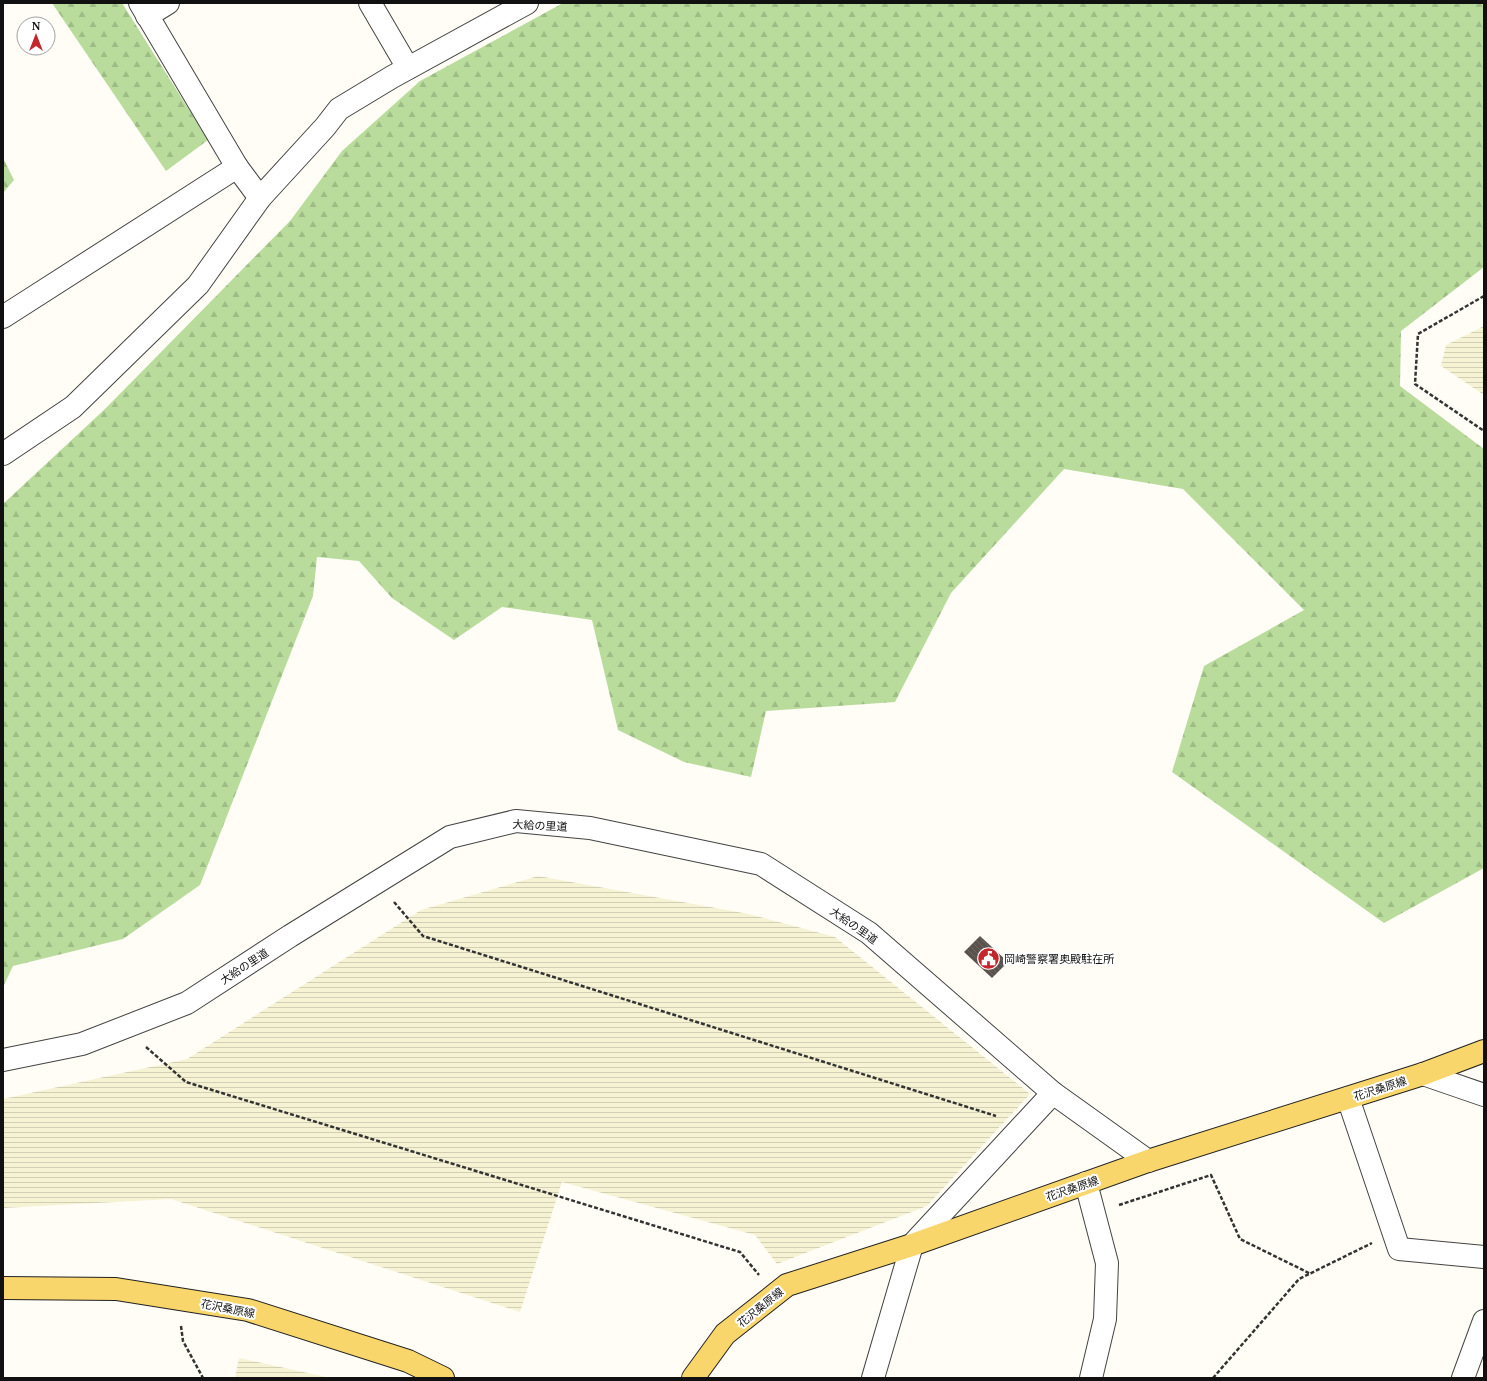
<svg xmlns="http://www.w3.org/2000/svg" width="1487" height="1381" font-family="'Noto Serif','Noto Sans JP',serif">
<style>
.farmland{fill:url(#farmland-rules)}
.forest{fill:url(#forest-firs)}
.building{fill:url(#building-back-hatch)}
.lines{fill:none;stroke-linecap:round;stroke-linejoin:round}
.minor-casing{stroke:#444;stroke-width:24}
.major-casing{stroke:#222;stroke-width:24}
.path{stroke:#333;stroke-width:2.5;stroke-dasharray:4 2;stroke-linecap:butt}
.minor{stroke:#fff;stroke-width:22}
.major{stroke:#f9d66b;stroke-width:22}
.labels{text-anchor:middle;dominant-baseline:central;stroke-width:4;stroke-linejoin:round;paint-order:stroke}
.street-label{font-size:11px;fill:#111;stroke:#fff}
.poi-label{font-size:11px;fill:#111;stroke:#fff;text-anchor:start}
</style>
<defs>
<pattern id="farmland-rules" width="6" height="5" patternUnits="userSpaceOnUse"><rect width="6" height="5" fill="#f6f3d4"/><path d="M0 2.5h6" fill="none" stroke="#d2cfb5"/></pattern>
<pattern id="forest-firs" width="22" height="20" patternUnits="userSpaceOnUse"><rect width="22" height="20" fill="#b9dc9c"/><path d="M5 1l3.5 6h-7zM16 11l3.5 6h-7z" fill="#9ebc85"/></pattern>
<pattern id="building-back-hatch" width="6" height="6" patternUnits="userSpaceOnUse"><rect width="6" height="6" fill="#5a524d"/><path d="M-1 5l2 2M0 0l6 6M5-1l2 2" fill="none" stroke="#6d6662"/></pattern>
</defs>
<rect width="100%" height="100%" fill="#fffdf5"/>
<!-- farmland -->
<g class="farmland">
<path d="M1484,326V395L1441,366L1446,345Z"/>
<path d="M538,876L749,914L835,937L1030,1094L927,1206L777,1264L755,1235L562,1182L520,1312L171,1199L3,1208V1099L187,1059L421,910Z"/>
<path d="M239,1358L331,1378H235Z"/>
</g>
<!-- forest -->
<g class="forest">
<path d="M52,3H122L208,140L166,171Z"/>
<path d="M563,3H1484V267L1401,331L1400,386L1484,449V868L1384,923L1172,772L1204,666L1304,610L1183,489L1064,469L951,593L895,702L766,711L751,777L684,762L618,730L592,620L502,607L454,640L392,598L359,561L317,557L313,596L200,885L123,939L13,966L3,987V504L106,408L290,221L342,151L420,81Z"/>
<path d="M3,158L14,180L3,193Z"/>
</g>
<!-- building -->
<path class="building" d="M980,936L1008,962L992,978L964,952Z"/>
<g class="lines">
<defs>
<g id="minor">
<path d="M140,3L237,167L260,198"/>
<path d="M370,3L408,68"/>
<path d="M147,16L168,3"/>
<path d="M3,317L237,167"/>
<path d="M3,454L73,407L198,285L260,198L325,127L339,109L392,77L527,3"/>
<path d="M3,1060L82,1044L187,1003L290,936L450,837L516,821L590,828L761,864L869,933L1053,1093L1148,1161"/>
<path d="M1423,1074L1484,1095"/>
<path d="M1348,1098L1399,1249L1484,1257"/>
<path d="M1086,1183L1107,1263L1105,1319L1091,1378"/>
<path d="M873,1378L912,1245L1053,1093"/>
<path d="M1463,1378L1484,1321"/>
</g>
<g id="major">
<path d="M3,1288L116,1289L248,1310L408,1361L443,1378"/>
<path d="M693,1378L725,1334L787,1285L912,1245L1148,1161L1423,1074L1484,1051"/>
</g>
</defs>
<!-- minor casing -->
<use href="#minor" class="minor-casing"/>
<!-- major casing -->
<use href="#major" class="major-casing"/>
<!-- path -->
<g class="path">
<path d="M1484,296L1418,334L1415,384L1484,431"/>
<path d="M394,902L423,936L996,1116"/>
<path d="M146,1047L186,1082L740,1252L759,1275"/>
<path d="M1119,1205L1211,1175L1240,1239L1311,1274"/>
<path d="M181,1326L183,1341L203,1378"/>
<path d="M1213,1378L1299,1279L1372,1243"/>
</g>
<!-- minor -->
<use href="#minor" class="minor"/>
<!-- major -->
<use href="#major" class="major"/>
</g>
<!-- icons -->
<defs>
<symbol id="civic-disc" viewBox="-11 -11 22 22"><circle r="9.5" fill="#c4262e" stroke="#fff"/><path d="M-.6-6.5H3V-4.5H.6V-3L4-1V1h2V6H-6V1h2V-1L-.6-3ZM-1.2 2.5V6h2.4V2.5Z" fill="#fff"/></symbol>
</defs>
<g fill-rule="evenodd">
<use href="#civic-disc" x="976" y="946" width="25" height="25"/>
</g>
<g class="labels">
<!-- street labels -->
<g class="street-label">
<text transform="translate(540 825) rotate(3)">大給の里道</text>
<text transform="translate(854 925) rotate(35)">大給の里道</text>
<text transform="translate(244 966) rotate(-33)">大給の里道</text>
<text transform="translate(1380 1088) rotate(-18)">花沢桑原線</text>
<text transform="translate(1072 1188) rotate(-19)">花沢桑原線</text>
<text transform="translate(760 1307) rotate(-39)">花沢桑原線</text>
<text transform="translate(228 1308) rotate(11)">花沢桑原線</text>
</g>
<!-- poi labels -->
<g class="poi-label">
<text x="1004" y="958">岡崎警察署奥殿駐在所</text>
</g>
</g>
<!-- border -->
<rect width="1487" height="1381" fill="none" stroke="#111111" stroke-width="8"/>
<!-- north arrow -->
<g transform="translate(36 36)"><circle r="19" fill="#ffffff" stroke="#a0a0a0"/>
<path d="M0-3L7 15L0 10L-7 15Z" fill="#c4262e"/>
<text y="-6" font-size="11" font-weight="bold" text-anchor="middle" fill="#111111">N</text>
</g>
</svg>
